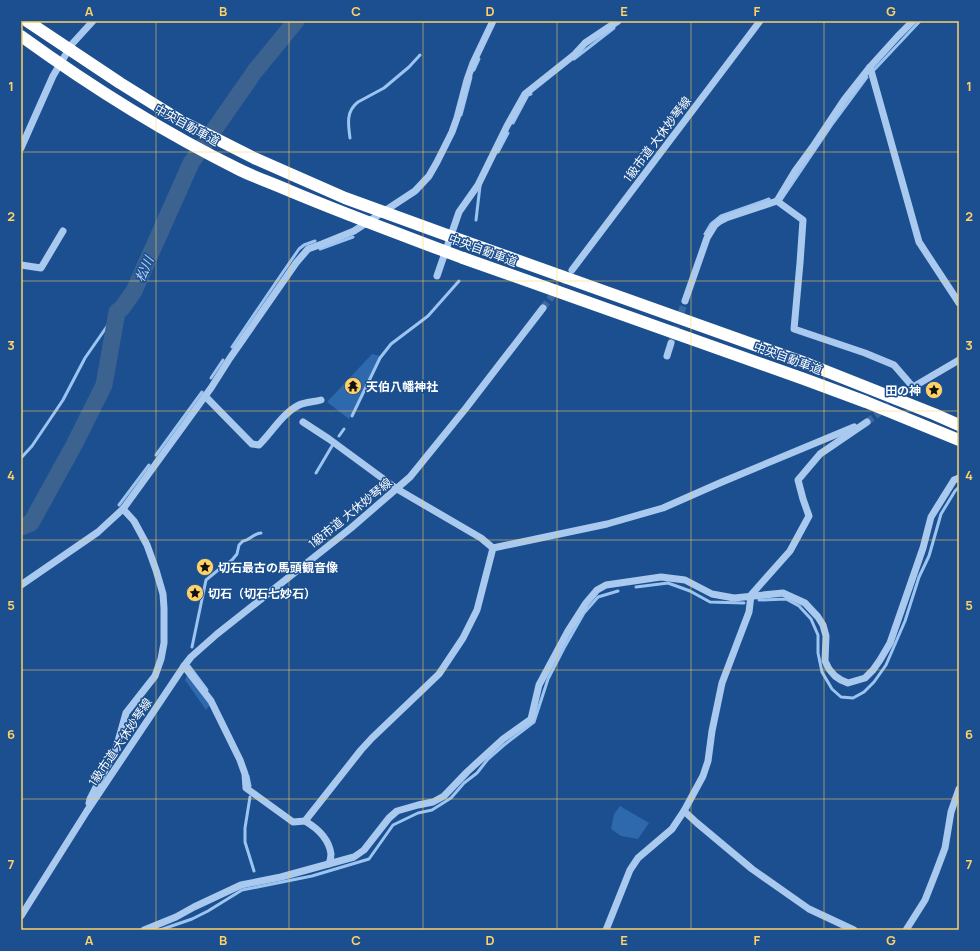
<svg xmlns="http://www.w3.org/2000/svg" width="980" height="951" font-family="Manrope,'Noto Sans JP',sans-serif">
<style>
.green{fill:#2e69ad}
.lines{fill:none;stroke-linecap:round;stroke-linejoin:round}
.stream{stroke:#9cc4f0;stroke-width:3}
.river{stroke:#3c6290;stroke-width:17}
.minor-tunnel{stroke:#3d69a0;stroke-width:7;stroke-dasharray:7 3.5;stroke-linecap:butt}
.minor{stroke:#a9c9ee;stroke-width:7}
.highway{stroke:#fff;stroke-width:12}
.highway-bridge{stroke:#fff;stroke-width:12}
.grid{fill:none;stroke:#ffd166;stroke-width:1;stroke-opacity:0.55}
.labels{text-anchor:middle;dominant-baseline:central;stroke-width:3;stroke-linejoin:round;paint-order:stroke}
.street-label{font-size:12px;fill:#fff;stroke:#1b4f8f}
.poi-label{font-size:12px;font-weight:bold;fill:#fff;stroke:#1b4f8f;text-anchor:start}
.water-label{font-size:13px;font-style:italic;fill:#b5d3f5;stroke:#1b4f8f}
.neatline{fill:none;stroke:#ffd166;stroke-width:1.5}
.grid-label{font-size:13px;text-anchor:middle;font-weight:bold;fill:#ffd166}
</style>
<rect width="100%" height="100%" fill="#1b4f8f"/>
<!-- green -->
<g class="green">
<path d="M372,354L380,356L349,419L327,402Z"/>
<path d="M187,675L210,705L206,710L185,680Z"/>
<path d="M620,806L649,823L638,839L621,836L611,829L614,814Z"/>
</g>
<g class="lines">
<!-- stream -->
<g class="stream">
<path d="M574,59L614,28"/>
<path d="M474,70L479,59"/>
<path d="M874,70L920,21"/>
<path d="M461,115L471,77"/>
<path d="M513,123L528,95L531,94"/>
<path d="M350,138C348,124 346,111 358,102L384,88L409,67L420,55"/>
<path d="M498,152L508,133"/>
<path d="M781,200L833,123L867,77"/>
<path d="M476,220L480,186"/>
<path d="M705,234L711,224L721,216L769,199"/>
<path d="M320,249L353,237"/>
<path d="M232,347L281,275L299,249L304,245L315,241"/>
<path d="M211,378L223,360"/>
<path d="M352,416L380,358L391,344L428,316L459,281"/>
<path d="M339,436L344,429"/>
<path d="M156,455L202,392"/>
<path d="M21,458L32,446L63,400L85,358L117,312"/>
<path d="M316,473L332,446"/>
<path d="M119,505L149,465"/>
<path d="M636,587L668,583L690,591L710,602L744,603"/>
<path d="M759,600L786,599L799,606L811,619L818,635V653L822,672L832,689L841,697L853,698L864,692L874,682L886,665L905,621L919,577L929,556L941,514L955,491L959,487"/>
<path d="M192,647L206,580L223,566H225L232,560L237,554L239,545L243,541C250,540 254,533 261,533"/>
<path d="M189,666L207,690"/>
<path d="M248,776L250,786"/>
<path d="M250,797L245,828V842L254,871"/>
<path d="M160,930L192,919L208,911L242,890L312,876L369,859L393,825L418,813L432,810L451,798L464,783L477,773L488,759L504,745L534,722L548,679L564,648L584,613L598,597L618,591"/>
</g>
<!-- river -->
<path class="river" d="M21,527L31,523L74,445L104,385L117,312L122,308L134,291L191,163L255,71L296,21"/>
<!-- minor-tunnel -->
<g class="minor-tunnel">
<path d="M543,308L567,276"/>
<path d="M671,343L685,301"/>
<path d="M867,422L913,387"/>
</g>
<!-- minor -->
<g class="minor">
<path d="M870,67L919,242L959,303"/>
<path d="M21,148L53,76L72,44L93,21"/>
<path d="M777,201L803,220L800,263L794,329L865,353L894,365L913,387L959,360"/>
<path d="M21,265L41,268L63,231"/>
<path d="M572,270L760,21"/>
<path d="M437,276L459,212L478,185L507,126L525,94L574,55L585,43L618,21"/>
<path d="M685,301L707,238L715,225L720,221L726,218L777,201L795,171L814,145L844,100L870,67L898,36L913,21"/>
<path d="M667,356L671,343"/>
<path d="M205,396L252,444L259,445C272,432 283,413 299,405C305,402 314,402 321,400"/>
<path d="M303,422L329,439L397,489L481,538L493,548"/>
<path d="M493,548L607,524L663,508L722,482L854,427"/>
<path d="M21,585L98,532L123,509L211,388L230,358L296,263L308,249L322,244L354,231L415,191L429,176L437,162L452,132L457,118L467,80L473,63L493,21"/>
<path d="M184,666L211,701L240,760L245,774L246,788L293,822L305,821L361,750L372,738L439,674L463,638L477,610L493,548"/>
<path d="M89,803L90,799L99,781L115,752L126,713L155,676L161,659L164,643V608L163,594L156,570L147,545L134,521L123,509"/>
<path d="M684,811L697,823L752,869L809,909L854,930"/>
<path d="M305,821C317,828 329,839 331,854C331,857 330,861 329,864"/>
<path d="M21,916L87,811L184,666L191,657L217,634L351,528L410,477L466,408L543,308"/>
<path d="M144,930L176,917L194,907L241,885L281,877L354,857L364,850L389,818L397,811L418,805L433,802L444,796L467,772L503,739L531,719L539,685L568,631L586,603L597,590L606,585L661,577L685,580L712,594L734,598L783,593L805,603L818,617L823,625L826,636L825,661L829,669L835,676L841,680L848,683L865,678L873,670L880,660L890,643L923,548L931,517L954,480L959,478"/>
<path d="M606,930L630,870L638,858L672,829L684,811L703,776L708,761L712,731L722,683L749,612L751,595L790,551L809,516L803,499L798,480L820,454L867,422"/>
<path d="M906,930L925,900L936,872L945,848L951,812L959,789"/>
</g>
<!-- highway -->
<g class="highway">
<path d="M466,242L808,364L934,414L959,425"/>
<path d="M463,258L804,379L866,402L959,440"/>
</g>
<!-- highway-bridge -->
<g class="highway-bridge">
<path d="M27,21L120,83L181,121L254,158L345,198L466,242"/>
<path d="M21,36C90,86 163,132 240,170C257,178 274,184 290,191C347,215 405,236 463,258"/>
</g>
</g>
<!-- grid -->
<path class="grid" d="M156,21V930M289,21V930M423,21V930M557,21V930M691,21V930M824,21V930M21,152H959M21,281H959M21,411H959M21,540H959M21,670H959M21,799H959"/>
<!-- icons -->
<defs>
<symbol id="temple-disc" viewBox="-11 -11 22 22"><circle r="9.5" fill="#ffd166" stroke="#1b4f8f"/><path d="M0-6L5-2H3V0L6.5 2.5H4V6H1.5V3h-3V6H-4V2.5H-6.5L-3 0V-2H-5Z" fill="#111"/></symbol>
<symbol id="sight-disc" viewBox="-11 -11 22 22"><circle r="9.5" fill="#ffd166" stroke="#1b4f8f"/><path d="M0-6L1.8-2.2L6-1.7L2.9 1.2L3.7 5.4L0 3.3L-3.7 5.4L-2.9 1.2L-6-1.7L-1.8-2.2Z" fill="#111"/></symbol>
</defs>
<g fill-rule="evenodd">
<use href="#temple-disc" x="343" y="376" width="20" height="20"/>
<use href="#sight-disc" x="924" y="380" width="20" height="20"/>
<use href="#sight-disc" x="195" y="557" width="20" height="20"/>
<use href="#sight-disc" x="185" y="583" width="20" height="20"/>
</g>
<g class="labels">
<!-- street labels -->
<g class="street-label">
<text transform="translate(187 125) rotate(29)">中央自動車道</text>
<text transform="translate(657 139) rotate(-53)">1級市道 大休妙琴線</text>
<text transform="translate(483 250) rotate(20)">中央自動車道</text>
<text transform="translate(788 358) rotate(20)">中央自動車道</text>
<text transform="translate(350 513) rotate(-39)">1級市道 大休妙琴線</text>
<text transform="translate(120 742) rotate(-56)">1級市道 大休妙琴線</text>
</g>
<!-- poi labels -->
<g class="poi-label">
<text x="366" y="386">天伯八幡神社</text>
<text x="921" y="390" text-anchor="end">田の神</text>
<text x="218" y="567">切石最古の馬頭観音像</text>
<text x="208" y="593">切石（切石七妙石）</text>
</g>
<!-- water labels -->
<g class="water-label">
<text transform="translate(144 269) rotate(-66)">松川</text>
</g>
</g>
<!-- border -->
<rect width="980" height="951" fill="none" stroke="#1b4f8f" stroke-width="44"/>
<rect x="22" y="22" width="936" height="907" class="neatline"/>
<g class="grid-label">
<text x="89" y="16">A</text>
<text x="223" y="16">B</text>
<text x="356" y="16">C</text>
<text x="490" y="16">D</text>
<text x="624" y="16">E</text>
<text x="757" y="16">F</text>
<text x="891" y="16">G</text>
<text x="11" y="91">1</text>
<text x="969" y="91">1</text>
<text x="11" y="221">2</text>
<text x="969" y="221">2</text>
<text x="11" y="350">3</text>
<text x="969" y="350">3</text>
<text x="11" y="480">4</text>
<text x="969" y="480">4</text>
<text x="11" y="610">5</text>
<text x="969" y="610">5</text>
<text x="11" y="739">6</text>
<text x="969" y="739">6</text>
<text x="11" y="869">7</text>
<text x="969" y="869">7</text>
<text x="89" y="945">A</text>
<text x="223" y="945">B</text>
<text x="356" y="945">C</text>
<text x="490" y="945">D</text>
<text x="624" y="945">E</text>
<text x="757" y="945">F</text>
<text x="891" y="945">G</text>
</g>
</svg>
